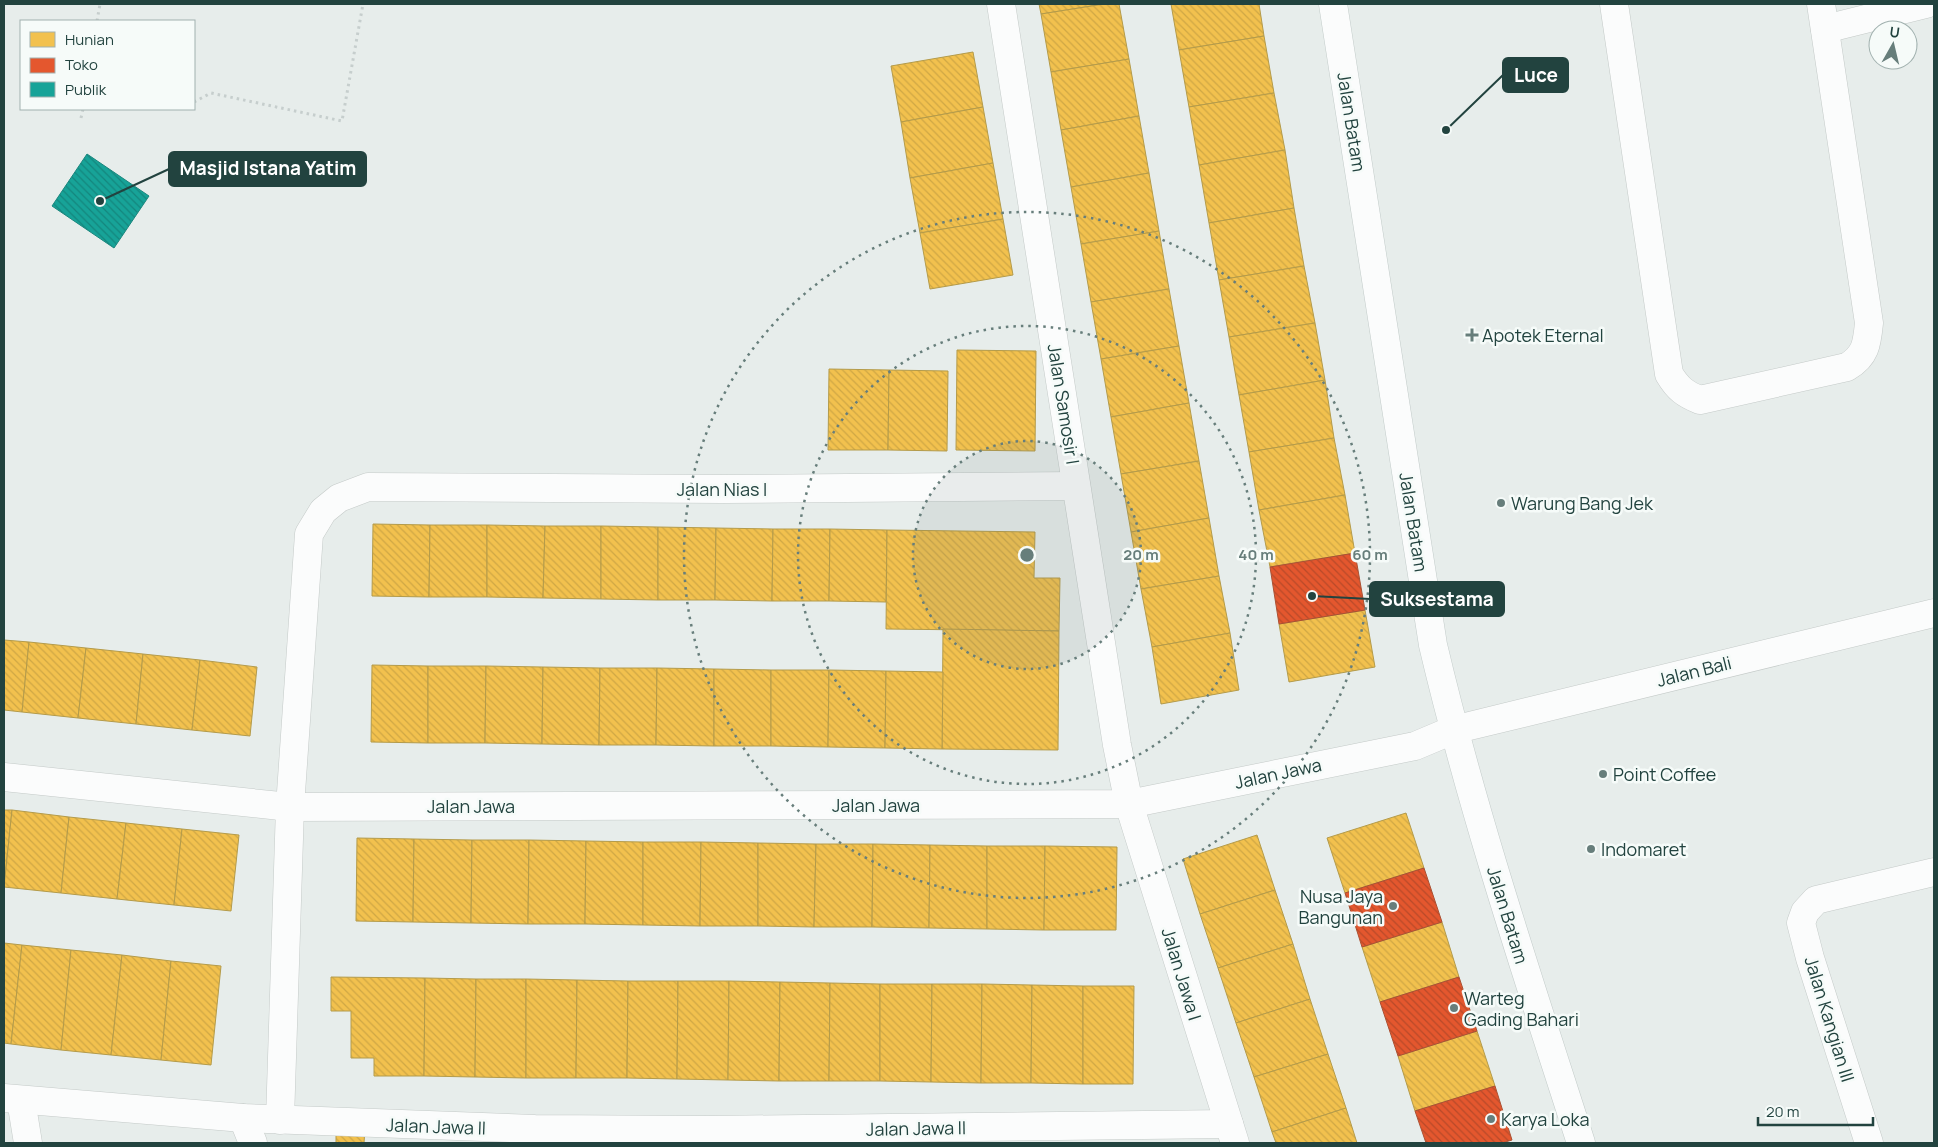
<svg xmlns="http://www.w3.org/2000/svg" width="1938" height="1147" font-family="Manrope,sans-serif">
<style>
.homes{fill:url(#homes-back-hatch);stroke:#b49b4a}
.shops{fill:url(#shops-back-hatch);stroke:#aa5133}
.public{fill:url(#public-back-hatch);stroke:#1a867d}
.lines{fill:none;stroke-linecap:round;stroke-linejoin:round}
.street-casing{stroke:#c4cac8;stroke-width:29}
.secondary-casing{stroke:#c2cbc9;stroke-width:29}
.path{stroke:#c6cecd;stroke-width:3;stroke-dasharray:2.5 4;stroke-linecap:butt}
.street{stroke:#fbfcfc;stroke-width:28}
.secondary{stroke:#fbfcfc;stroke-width:28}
.ring{fill:none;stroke:#677e7b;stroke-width:2.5;stroke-dasharray:2.5 5}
.poi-dot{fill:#677e7b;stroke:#f6fbf9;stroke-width:2}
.labels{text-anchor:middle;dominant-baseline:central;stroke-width:5;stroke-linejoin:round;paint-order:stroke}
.street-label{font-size:18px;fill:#22433f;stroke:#f6fbf9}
.poi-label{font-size:18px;fill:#22433f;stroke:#f6fbf9;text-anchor:start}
.centre{fill:#677e7b;stroke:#f6fbf9;stroke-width:2.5}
.ring-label{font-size:15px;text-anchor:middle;font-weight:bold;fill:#677e7b;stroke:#f6fbf9;stroke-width:5;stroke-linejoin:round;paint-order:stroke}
.leader{fill:none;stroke:#22433f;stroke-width:2}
.callout-dot{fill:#22433f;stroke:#f6fbf9;stroke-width:2}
.callout{fill:#22433f;stroke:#22433f;stroke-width:2}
.callout-label{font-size:19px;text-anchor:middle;font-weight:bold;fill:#fff}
</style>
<defs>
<pattern id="homes-back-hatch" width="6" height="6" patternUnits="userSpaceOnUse" patternTransform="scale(1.25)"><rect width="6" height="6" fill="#f2c14e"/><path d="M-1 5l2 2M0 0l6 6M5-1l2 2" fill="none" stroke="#cfa745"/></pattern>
<pattern id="shops-back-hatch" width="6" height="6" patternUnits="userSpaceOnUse" patternTransform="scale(1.25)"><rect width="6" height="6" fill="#e4572e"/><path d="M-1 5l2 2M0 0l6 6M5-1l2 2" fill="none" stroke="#b84a29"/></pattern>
<pattern id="public-back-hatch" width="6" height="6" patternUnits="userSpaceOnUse" patternTransform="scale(1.25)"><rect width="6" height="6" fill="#17a398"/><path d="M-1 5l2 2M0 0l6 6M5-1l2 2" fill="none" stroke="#14867d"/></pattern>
</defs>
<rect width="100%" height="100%" fill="#e7edeb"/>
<!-- homes -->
<g class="homes">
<path d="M1039,4H1104L1041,14Z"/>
<path d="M1104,4H1119L1129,59L1051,72L1041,14Z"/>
<path d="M1171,4H1259L1264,36L1179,50Z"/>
<path d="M1264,36L1274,93L1189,107L1179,50Z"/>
<path d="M973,52L983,107L901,122L891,66Z"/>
<path d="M1129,59L1139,116L1061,130L1051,72Z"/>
<path d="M1274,93L1285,150L1199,165L1189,107Z"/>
<path d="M983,107L993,163L910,178L901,122Z"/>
<path d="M1139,116L1149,173L1071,187L1061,130Z"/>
<path d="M1285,150L1294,208L1209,223L1199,165Z"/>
<path d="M993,163L1003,219L920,233L910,178Z"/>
<path d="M1149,173L1159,231L1081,244L1071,187Z"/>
<path d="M1294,208L1304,266L1219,280L1209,223Z"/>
<path d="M1003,219L1013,275L930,289L920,233Z"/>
<path d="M1159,231L1169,289L1091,302L1081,244Z"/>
<path d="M1304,266L1315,323L1229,337L1219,280Z"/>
<path d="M1169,289L1179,346L1101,359L1091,302Z"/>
<path d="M1315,323L1325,380L1239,395L1229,337Z"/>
<path d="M1179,346L1189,403L1111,417L1101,359Z"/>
<path d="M957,350L1036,351L1035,451L956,450Z"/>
<path d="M829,369L889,370L888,450H828Z"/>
<path d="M889,370L948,371L947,451L888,450Z"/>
<path d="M1325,380L1334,438L1249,452L1239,395Z"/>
<path d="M1189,403L1199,461L1121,474L1111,417Z"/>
<path d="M1334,438L1345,495L1259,510L1249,452Z"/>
<path d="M1199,461L1209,518L1131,532L1121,474Z"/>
<path d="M1345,495L1355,553L1270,567L1259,510Z"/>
<path d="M1209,518L1219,576L1141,589L1131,532Z"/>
<path d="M373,524L430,525L429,597L372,596Z"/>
<path d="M430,525H487V597H429Z"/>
<path d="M487,525L545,526L543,598L487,597Z"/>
<path d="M545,526H601V599L543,598Z"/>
<path d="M601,526L658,527V600L601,599Z"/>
<path d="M658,527L716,528L715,600H658Z"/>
<path d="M716,528L773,529L772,601L715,600Z"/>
<path d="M773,529H830L829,601H772Z"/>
<path d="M830,529L887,530L886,602L829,601Z"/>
<path d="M887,530L1035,532L1034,578H1060L1059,631L886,629Z"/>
<path d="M1219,576L1230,633L1152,647L1141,589Z"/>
<path d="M1365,610L1375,667L1289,682L1279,624Z"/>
<path d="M943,629L1059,631L1058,750L942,749Z"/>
<path d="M1230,633L1239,690L1161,704L1152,647Z"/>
<path d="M4,640L29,642L22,712L4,710Z"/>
<path d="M29,642L86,648L78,718L22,712Z"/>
<path d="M86,648L143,654L136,724L78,718Z"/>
<path d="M143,654L200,660L192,730L136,724Z"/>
<path d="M200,660L257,667L250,736L192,730Z"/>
<path d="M372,665L428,666V743L371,742Z"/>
<path d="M428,666H486L485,743H428Z"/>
<path d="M486,666L543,667L542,744L485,743Z"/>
<path d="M543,667L600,668L599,745L542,744Z"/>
<path d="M600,668H657L656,745H599Z"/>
<path d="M657,668L714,669V746L656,745Z"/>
<path d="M714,669L771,670V746H714Z"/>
<path d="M771,670H829L828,747L771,746Z"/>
<path d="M829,670L886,671L885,748L828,747Z"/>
<path d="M886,671L943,672L942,749L885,748Z"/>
<path d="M4,810H12L4,887Z"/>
<path d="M12,810L69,817L61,893L4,887Z"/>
<path d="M1406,813L1424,868L1345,893L1327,838Z"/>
<path d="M69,817L126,823L117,899L61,893Z"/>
<path d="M126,823L182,829L174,905L117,899Z"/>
<path d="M182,829L239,835L231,911L174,905Z"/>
<path d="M1257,835L1275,890L1200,914L1183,859Z"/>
<path d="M357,838L414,839L413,922L356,921Z"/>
<path d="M414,839L472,840L471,923L413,922Z"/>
<path d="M472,840H529L528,924L471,923Z"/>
<path d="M529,840L586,841L585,924H528Z"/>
<path d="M586,841L643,842V925L585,924Z"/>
<path d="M643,842H701L700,926L643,925Z"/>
<path d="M701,842L758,843V926H700Z"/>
<path d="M758,843L816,844L814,927L758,926Z"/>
<path d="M816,844H873L872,927H814Z"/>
<path d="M873,844L930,845L929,928L872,927Z"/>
<path d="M930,845L987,846V929L929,928Z"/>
<path d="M987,846H1045L1044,930L987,929Z"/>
<path d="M1045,846L1117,847L1116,930H1044Z"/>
<path d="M1275,890L1293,944L1218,968L1200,914Z"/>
<path d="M1442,922L1459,977L1380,1002L1362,947Z"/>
<path d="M4,943L22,945L11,1044L4,1043Z"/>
<path d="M1293,944L1310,999L1236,1023L1218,968Z"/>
<path d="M22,945L71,950L61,1050L11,1044Z"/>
<path d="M71,950L122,955L111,1055L61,1050Z"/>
<path d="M122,955L171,961L161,1060L111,1055Z"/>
<path d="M171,961L221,966L211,1065L161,1060Z"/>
<path d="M331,977L425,978L424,1076H374V1058H351V1011H331Z"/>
<path d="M425,978L476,979L475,1077L424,1076Z"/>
<path d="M476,979H526V1078L475,1077Z"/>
<path d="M526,979L577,980L576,1078H526Z"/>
<path d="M577,980L628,981L627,1078H576Z"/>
<path d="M628,981H678L677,1079L627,1078Z"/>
<path d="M678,981H729L728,1080L677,1079Z"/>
<path d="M729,981L780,982L779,1081L728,1080Z"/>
<path d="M780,982L830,983L829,1081H779Z"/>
<path d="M830,983L880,984V1081H829Z"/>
<path d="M880,984H932L931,1082L880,1081Z"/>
<path d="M932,984H982L981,1083L931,1082Z"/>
<path d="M982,984L1032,985L1031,1083H981Z"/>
<path d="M1032,985L1083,986V1084L1031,1083Z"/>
<path d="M1083,986H1134L1133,1084H1083Z"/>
<path d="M1310,999L1328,1054L1254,1077L1236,1023Z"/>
<path d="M1477,1031L1495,1086L1415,1111L1398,1056Z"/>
<path d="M1328,1054L1346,1108L1272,1132L1254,1077Z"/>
<path d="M1346,1108L1357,1143H1276L1272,1132Z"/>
<path d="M336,1129H365L364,1143H336Z"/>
</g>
<!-- shops -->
<g class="shops">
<path d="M1355,553L1365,610L1279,624L1270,567Z"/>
<path d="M1424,868L1442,922L1362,947L1345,893Z"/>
<path d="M1459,977L1477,1031L1398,1056L1380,1002Z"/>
<path d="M1495,1086L1512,1140L1502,1143H1426L1415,1111Z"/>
</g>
<!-- public -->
<path class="public" d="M87,154L149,196L114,248L52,206Z"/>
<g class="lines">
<defs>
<g id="street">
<path d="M1001,4L1117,745L1129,804L1138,833L1235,1143"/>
<path d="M1614,4L1669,374C1678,389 1685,394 1700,400L1847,367C1866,356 1867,343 1869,323L1821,4"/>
<path d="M1825,29L1926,4"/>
<path d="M4,777L290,807L1129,804L1415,746L1453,730L1934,613"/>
<path d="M4,1098L243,1118L535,1129L708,1130L1229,1124"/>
<path d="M21,1100L28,1143"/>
<path d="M243,1118L253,1143"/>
<path d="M280,1120L290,807L309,534L323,511L339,498L368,487L724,489L1076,486"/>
<path d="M1869,1143L1810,958L1801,923L1805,912L1816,900L1934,872"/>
</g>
<path id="secondary" d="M1333,4L1433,645C1473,814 1528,978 1581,1143"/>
</defs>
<!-- street casing -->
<use href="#street" class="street-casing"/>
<!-- secondary casing -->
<use href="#secondary" class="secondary-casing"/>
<!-- path -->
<g class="path">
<path d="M97,21L100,4"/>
<path d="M194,102L211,93L342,121L363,4"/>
<path d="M81,118L83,109"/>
</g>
<!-- street -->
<use href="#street" class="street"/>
<!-- secondary -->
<use href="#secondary" class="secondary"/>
</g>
<!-- distance rings -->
<circle cx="1027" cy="555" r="114" fill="#677e7b" fill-opacity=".12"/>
<g class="ring">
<circle cx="1027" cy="555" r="114"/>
<circle cx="1027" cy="555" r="229"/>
<circle cx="1027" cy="555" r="343"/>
</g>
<!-- markers -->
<g class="poi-dot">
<path d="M1469.5 327.5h5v5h5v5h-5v5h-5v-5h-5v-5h5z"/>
<circle cx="1501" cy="503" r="5"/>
<circle cx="1603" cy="774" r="5"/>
<circle cx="1591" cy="849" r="5"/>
<circle cx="1393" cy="906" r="5"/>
<circle cx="1454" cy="1008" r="5"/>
<circle cx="1491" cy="1119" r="5"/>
</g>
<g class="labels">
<!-- street labels -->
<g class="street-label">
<text transform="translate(1352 122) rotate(81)">Jalan Batam</text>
<text transform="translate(1064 404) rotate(81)">Jalan Samosir I</text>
<text x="722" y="489">Jalan Nias I</text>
<text transform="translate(1414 522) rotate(81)">Jalan Batam</text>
<text transform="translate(1694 671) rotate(-14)">Jalan Bali</text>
<text transform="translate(1278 773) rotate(-12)">Jalan Jawa</text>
<text x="876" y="805">Jalan Jawa</text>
<text x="471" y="806">Jalan Jawa</text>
<text transform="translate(1508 915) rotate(73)">Jalan Batam</text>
<text transform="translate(1182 974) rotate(73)">Jalan Jawa I</text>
<text transform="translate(1830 1019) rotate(73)">Jalan Kangian III</text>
<text transform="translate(436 1126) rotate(2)">Jalan Jawa II</text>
<text transform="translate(916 1128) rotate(-1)">Jalan Jawa II</text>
</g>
<!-- poi labels -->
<g class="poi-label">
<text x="1482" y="335">Apotek Eternal</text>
<text x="1511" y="503">Warung Bang Jek</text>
<text x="1613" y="774">Point Coffee</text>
<text x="1601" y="849">Indomaret</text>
<text x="1383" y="896" text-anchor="end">Nusa Jaya<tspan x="1383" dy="21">Bangunan</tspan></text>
<text x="1464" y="998">Warteg<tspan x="1464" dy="21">Gading Bahari</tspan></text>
<text x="1501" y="1119">Karya Loka</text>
</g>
</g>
<circle cx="1027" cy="555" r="8" class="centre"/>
<g class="ring-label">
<text x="1141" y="560">20 m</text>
<text x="1256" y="560">40 m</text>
<text x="1370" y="560">60 m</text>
</g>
<!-- callouts -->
<path class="leader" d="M1446 130L1503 75M100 201L169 169M1312 596L1370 599"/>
<g class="callout-dot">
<circle cx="1446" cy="130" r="5"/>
<circle cx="100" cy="201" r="5"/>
<circle cx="1312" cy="596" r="5"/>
</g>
<g class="callout">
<rect x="1503" y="58" width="65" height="34" rx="5"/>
<rect x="169" y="152" width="197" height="34" rx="5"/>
<rect x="1370" y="582" width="134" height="34" rx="5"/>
</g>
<g class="callout-label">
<text x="1536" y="82">Luce</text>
<text x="268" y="175">Masjid Istana Yatim</text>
<text x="1437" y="606">Suksestama</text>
</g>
<!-- border -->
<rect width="1938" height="1147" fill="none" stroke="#22433f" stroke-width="10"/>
<!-- legend -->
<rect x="20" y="20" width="175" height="90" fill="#f6fbf9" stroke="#a1b1af"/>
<rect x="30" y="32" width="25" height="15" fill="#f2c14e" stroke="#a1b1af"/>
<text x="65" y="45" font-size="15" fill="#22433f">Hunian</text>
<rect x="30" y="58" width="25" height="15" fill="#e4572e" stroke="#a1b1af"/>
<text x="65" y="70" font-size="15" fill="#22433f">Toko</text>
<rect x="30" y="82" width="25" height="15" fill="#17a398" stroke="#a1b1af"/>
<text x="65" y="95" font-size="15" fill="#22433f">Publik</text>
<!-- north arrow -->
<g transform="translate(1893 45) rotate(8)"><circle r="24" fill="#f6fbf9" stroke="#a1b1af"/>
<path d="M0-4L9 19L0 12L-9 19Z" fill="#677e7b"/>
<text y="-8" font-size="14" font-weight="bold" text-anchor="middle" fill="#22433f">U</text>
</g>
<!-- scale -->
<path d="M1758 1117v8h115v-8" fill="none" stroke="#22433f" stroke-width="2.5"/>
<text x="1766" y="1117" font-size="15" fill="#22433f" stroke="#f6fbf9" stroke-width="4" paint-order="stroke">20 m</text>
</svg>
